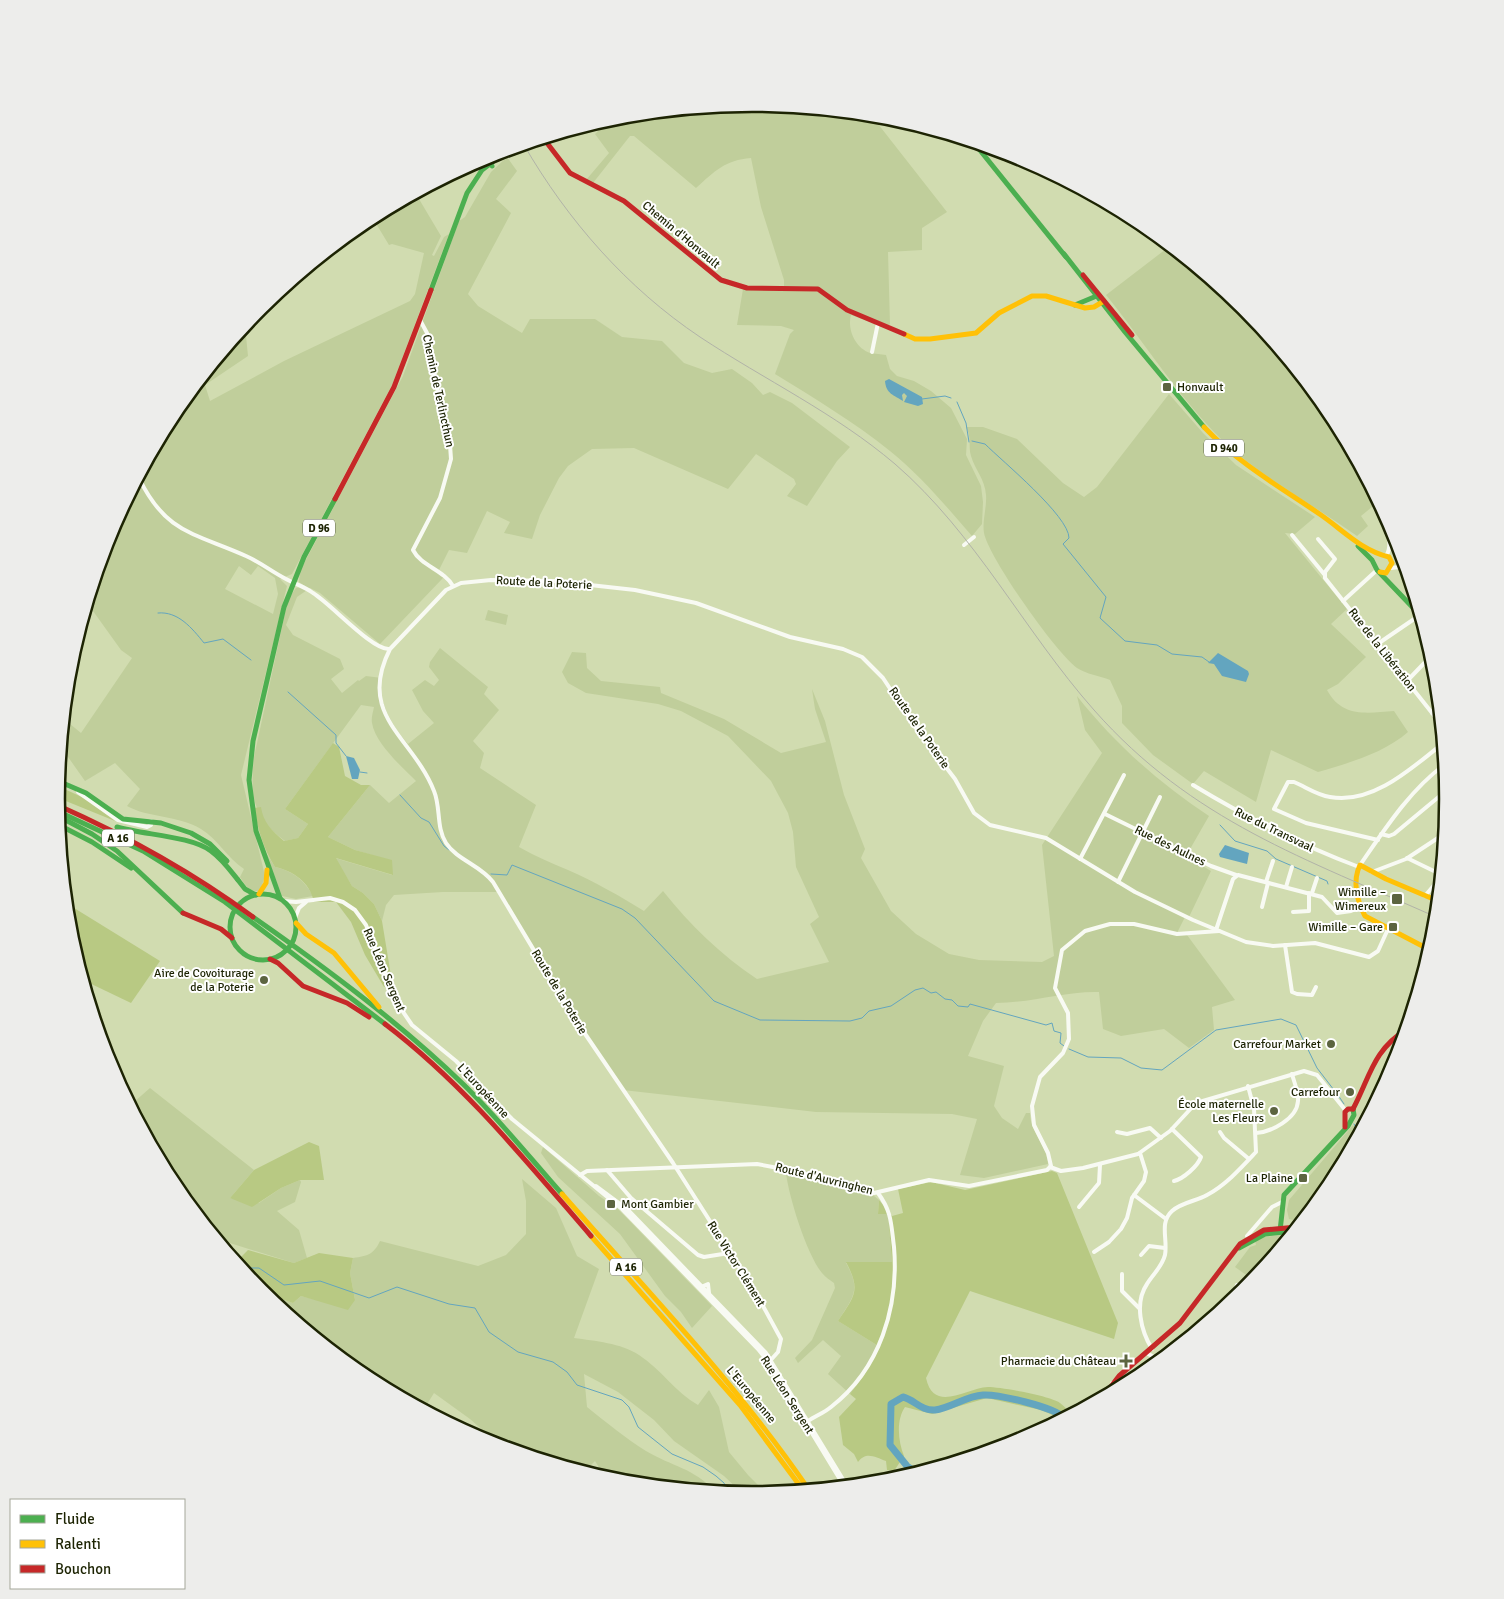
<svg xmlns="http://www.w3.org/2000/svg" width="1504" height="1599" font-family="Signika,sans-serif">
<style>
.green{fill:#c0ce9b;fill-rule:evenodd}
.forest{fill:#b8c983}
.water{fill:#63a5bf}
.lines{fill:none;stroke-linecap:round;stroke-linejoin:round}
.stream{stroke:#63a5bf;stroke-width:1}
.river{stroke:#63a5bf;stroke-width:7}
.street{stroke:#f8faf3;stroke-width:4}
.fast{stroke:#4caf50;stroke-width:5}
.slow{stroke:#ffc107;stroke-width:5}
.jam{stroke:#c62828;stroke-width:5}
.rail{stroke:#b1b3a8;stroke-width:1}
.poi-dot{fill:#5c6440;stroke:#fff;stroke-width:2}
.labels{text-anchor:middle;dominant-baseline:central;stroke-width:4;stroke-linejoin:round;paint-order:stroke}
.shield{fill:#fff;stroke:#61664f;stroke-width:1}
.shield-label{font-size:11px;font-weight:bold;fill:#1d2403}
.street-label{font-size:12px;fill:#1d2403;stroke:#fff}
.poi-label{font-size:12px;fill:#1d2403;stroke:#fff;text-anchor:end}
.rim{fill:none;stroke:#1d2403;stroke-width:2.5}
</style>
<rect width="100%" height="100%" fill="#d1dcb0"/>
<!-- green -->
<g class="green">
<path d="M752,104L871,115L947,212L922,228V250L888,252L890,324L887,328L851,315C847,329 855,348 870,353C875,354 881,354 886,355L890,369L897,376L914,381L931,391L951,408L967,439L966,455L981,486L983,502L982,524L972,536C946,506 921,476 890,451C854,422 814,398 775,374L790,334L794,330L781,326L737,325L743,289H784V280L761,207L751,158C725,160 715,171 696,188L634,136H630L593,183L586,180L609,153L595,134L610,119L617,117L717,107L726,108Z"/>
<path d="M507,157L517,171L496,199L511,213L468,294L478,306L522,333L530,319H595L622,337L662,341L684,363L712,373L732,369L752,383L763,395L770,392L792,403L850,447L837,461L807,506L787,496L796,484L794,479L756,454L728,489L634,448L592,449L568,466L559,478L540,515L532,539L504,533L510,522L487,511L467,553L449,550L439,570L445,574L442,579L380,644L320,593L310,588L297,597L286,625L293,635L340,659L344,669L331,679L342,693L358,680L359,681L366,676L382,678C377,702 393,726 408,744L434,723L423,711L412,690L425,680L434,686L439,680L429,667L430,662L440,648L488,687L484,694L499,710L473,741L484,753L480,768L536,805L519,847C535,856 551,863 568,870C595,882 620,896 644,911L663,891C690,925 721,955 757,979L829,962L810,924L819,917L796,867L793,832L788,813L771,781L728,736L681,711L658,704L586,693L568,683L562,672L572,652L586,653L587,668L601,681L660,687L661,693L724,719L781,753L826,742L815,709L812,689L825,721L844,795L865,849L861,858L891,911L916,934L949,954L979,960L1042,962L1054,956L1042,845L1102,753L1085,730L1077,696C1114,743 1159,783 1209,816L1186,856L1211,871L1189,917L1186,915L1176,935H1187L1235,1000L1212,1007L1214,1030L1189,1048L1164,1029L1121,1036L1103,1029L1099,992C1064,991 1031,1003 996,1003L983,1021L968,1056L1004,1066L994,1106L1002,1118L1018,1129L1026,1113H1030C1030,1132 1047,1145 1048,1164L984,1178L960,1175L977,1119L952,1114L816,1112L623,1090L577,1022L497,892H443L394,895L386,905L382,921L374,904L363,893L352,886L335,858L392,875V861L355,850L328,837L370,785L389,803L416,781C402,767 375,743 372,723C371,718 373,712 374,707L361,705L285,809L308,824L298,838L285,841C252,816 250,796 254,757L288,599L296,588L305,586L299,582L300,571L403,376L459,221L465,217L491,172Z"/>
<path d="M416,194L441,236L432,255L434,256L444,237L449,234L392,385L292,574L280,579L287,586L241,775L265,876L260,891C249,892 245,885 240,877L244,869C227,858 218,839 201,829C178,815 148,818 127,806L140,789L115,763L85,781L61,747L64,719L81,733L132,658L121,650L88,604L109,533L174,413L245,326L248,356L205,385L210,401L284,361L410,301L415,294L424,253L392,244L389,245L372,217ZM239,566L251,575L258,566L275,578L278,594L273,614L225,589Z"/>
<path d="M1149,230L1244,308L1331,413L1378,502L1361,516L1368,526L1357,536C1314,505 1261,477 1223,441C1179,398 1145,343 1106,295L1166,249Z"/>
<path d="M1169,394L1203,433L1236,465L1315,517L1295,534L1285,533L1347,609L1331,624L1366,657L1338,684L1327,690C1342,718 1367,713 1394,711L1408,732C1384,753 1349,763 1318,772L1271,750L1256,802L1204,771L1193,784L1153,755L1122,723V706L1110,680C1100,676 1086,674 1077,668C1056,653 989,558 984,533C982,521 987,507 986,495C985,479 975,470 971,456C968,446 972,437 966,427H983L1017,439L1063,483L1084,497L1097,487Z"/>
<path d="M488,610L508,615L506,625L485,620Z"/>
<path d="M265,851L275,867C293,871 304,880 313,896L296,899L282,896Z"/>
<path d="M150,1088L254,1170L230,1198L259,1203L281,1188L300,1180L301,1182L295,1202L277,1211L299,1230L307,1258L294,1263L217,1239L173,1186L125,1096L134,1102Z"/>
<path d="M1353,1125L1359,1132L1330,1186L1301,1222L1289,1219L1287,1210L1289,1200Z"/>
<path d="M543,1147L599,1196L617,1208L712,1306L692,1328L681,1312L665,1296L620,1234L558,1177L541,1153Z"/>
<path d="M786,1172L874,1196L879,1200L878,1214H888L892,1262L846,1263C861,1290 854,1296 838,1321L880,1347L864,1375L850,1394L828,1374L841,1356L823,1340L798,1363L795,1358L812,1340L835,1288L834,1283C830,1280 825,1277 822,1273C807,1255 788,1195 786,1172Z"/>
<path d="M522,1179L556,1208L577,1256L599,1269L574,1338C595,1341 621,1343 639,1355C661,1369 675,1392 698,1405L709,1390L719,1407L729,1452L748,1475L767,1494H743L724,1476L674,1441L654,1420L618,1392L584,1374L587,1407C606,1422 625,1438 646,1451C673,1467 692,1467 716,1492L688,1489L683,1482L678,1488L616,1482L606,1479L595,1461L584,1472L502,1447L470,1419L434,1393L424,1409L356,1370L261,1292L293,1303L301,1296L321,1301L355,1300L350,1273L353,1258C368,1256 374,1254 380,1241L478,1266L506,1255L526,1234V1201Z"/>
<path d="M1291,1234L1269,1261L1260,1263L1249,1277L1235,1267L1250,1247L1256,1245L1255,1241L1262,1237Z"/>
</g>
<!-- forest -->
<g class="forest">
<path d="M333,743L339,747L345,776L361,785H370L328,837L355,850L392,860L393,875L336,858L352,886L363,893L374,904L382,921L392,982L384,987L365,955L351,922L336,902H314C310,882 293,871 275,867C263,848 258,829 254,808L261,807C263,822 272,831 284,841L298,838L308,824L285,809Z"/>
<path d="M58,786L86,799L115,821L56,797Z"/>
<path d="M66,903L160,961L131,1003L83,980L70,935Z"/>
<path d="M309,1142L319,1146L324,1180H300L281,1188L252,1207L230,1198L254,1170Z"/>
<path d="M1052,1171L1057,1173L1118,1323L1114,1339L970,1291L926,1378C934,1414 966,1388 988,1387C1001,1387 1050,1396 1060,1403C1064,1406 1068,1410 1071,1414L1062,1419L1041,1410L987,1398L932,1414L905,1407C896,1420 898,1441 904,1456L894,1471L887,1470L886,1461C875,1457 866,1451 858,1462L854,1454L843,1445L839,1417L856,1399L850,1394L864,1375L880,1347L838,1321C855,1296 861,1290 846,1262H892L888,1214H878L879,1200L892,1216L903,1213L898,1189L931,1182L965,1190Z"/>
<path d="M248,1250L294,1263L319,1253L353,1258L350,1273L355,1300L348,1310L301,1296L293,1303L261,1292L233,1258L239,1259Z"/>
</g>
<!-- water -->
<g class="water">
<path d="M889,379L922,397L923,404L918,406L904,402L907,396L904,393L902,395L903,401C894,395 886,394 885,381Z"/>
<path d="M1218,653L1248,671L1249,674L1246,682L1222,676L1214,664L1208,663Z"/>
<path d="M346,756L354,758L360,770L358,779H352Z"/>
<path d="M1225,845L1249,853L1247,864L1220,857L1219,854Z"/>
</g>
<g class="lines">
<!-- stream -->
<g class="stream">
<path d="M922,399L945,396L951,398"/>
<path d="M957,402L966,423L969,442"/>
<path d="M972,441L985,444C1002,461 1069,516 1069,538L1063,544L1106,597L1100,618L1125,641L1157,645L1172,654L1202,657L1209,662"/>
<path d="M158,613C178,611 192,628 204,643L223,639L251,660"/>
<path d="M288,692L336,735V743L346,756"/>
<path d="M360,772L367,773"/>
<path d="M400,795L421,818L429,822L444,846L449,850"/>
<path d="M1220,825L1235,841L1267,851L1276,859L1327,881L1328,884"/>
<path d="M491,874L507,875L512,865L622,909L635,918L714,1001L760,1020L850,1021L862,1018L869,1011L891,1006L915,990L923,988L931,993L936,992L945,999L952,1000L958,1006L968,1007L970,1004L1046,1025L1052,1023L1054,1031L1061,1033L1060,1043L1064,1046"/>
<path d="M1069,1049L1088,1057L1121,1058L1141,1068L1162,1070L1216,1030L1281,1019L1296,1025L1317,1068L1334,1090"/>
<path d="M1338,1095L1344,1104"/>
<path d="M1354,1124L1359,1133"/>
<path d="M241,1268H259L284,1285L320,1281L369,1298L397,1287L449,1304L475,1308L489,1332L518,1352L553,1362L567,1372L577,1385L622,1400L629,1407L638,1427L672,1454L703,1467L716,1476L724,1483L729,1493"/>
</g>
<!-- river -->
<path class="river" d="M917,1473L907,1466L890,1445L891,1404L903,1397C915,1400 921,1411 935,1410C951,1408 966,1396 983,1395C997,1394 1055,1407 1064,1418"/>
<!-- street -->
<g class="street">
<path d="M420,320L427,333L442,415L450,445L451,459L440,498L413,550C421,566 444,570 453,586"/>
<path d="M872,352L878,323"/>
<path d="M139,478C166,534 195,533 246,556C260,562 272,572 286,579C295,584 305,587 313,593C330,603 372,650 389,649"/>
<path d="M1292,535L1324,574"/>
<path d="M1318,539L1335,559L1325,572V578L1440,723"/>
<path d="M964,545L974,537"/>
<path d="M1386,556C1393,547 1386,537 1392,528"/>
<path d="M1391,568L1399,567L1406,570"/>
<path d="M1343,601L1377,570"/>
<path d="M1379,643L1420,615"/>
<path d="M1407,681L1432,655"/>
<path d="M1432,713L1439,706"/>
<path d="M1193,785C1246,817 1300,845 1359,867"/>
<path d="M78,792L118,820L147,827L151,825V821"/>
<path d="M1105,814L1211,866L1236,875"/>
<path d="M1381,834L1389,836L1394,834L1447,790"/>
<path d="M1378,840L1306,823L1274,809L1288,782H1294C1306,787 1317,795 1330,797C1372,805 1412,768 1442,744"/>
<path d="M1407,858L1440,874"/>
<path d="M1080,859L1124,775"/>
<path d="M1360,865C1385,829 1409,791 1444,765"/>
<path d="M1372,872L1406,859L1444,834"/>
<path d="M1118,882L1160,797"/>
<path d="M1266,882L1273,861"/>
<path d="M1286,887L1292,867"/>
<path d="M1312,893L1317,878"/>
<path d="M1425,896L1440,878"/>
<path d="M283,901L296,902L330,898L343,902L355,910L366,925L397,1003L412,1025L456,1061L512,1119L622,1209L758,1349L770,1364L844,1486"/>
<path d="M1262,907L1268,883"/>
<path d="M1293,912L1309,911V893"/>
<path d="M295,918L299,908L306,902"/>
<path d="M1216,930L1233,879L1238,875L1322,897L1337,913L1351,911L1361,907"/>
<path d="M1285,945L1292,992L1297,994L1312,995L1316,987"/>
<path d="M1172,1129L1201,1157C1198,1166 1183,1179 1174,1181"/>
<path d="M1117,1132L1127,1134L1150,1128L1161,1138"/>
<path d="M1220,1132L1224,1138L1249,1159"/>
<path d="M1256,1133C1271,1132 1297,1119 1298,1101C1299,1093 1294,1082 1292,1074"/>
<path d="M1050,1167L1061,1171L1083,1168L1138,1154L1170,1131L1196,1103L1304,1071L1317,1075L1346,1111"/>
<path d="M607,1170L631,1198L698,1255L704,1257L729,1253"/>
<path d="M580,1175L587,1171L757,1164L794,1171L874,1193L929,1180L969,1186L1047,1170L1051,1166L1048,1153L1034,1125L1032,1106L1040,1077L1063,1053L1069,1039L1068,1013L1055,988L1062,950L1085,931L1110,924H1134L1177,934L1219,931"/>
<path d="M596,1186L627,1209L766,1353L847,1486"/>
<path d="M1134,1195L1166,1219"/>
<path d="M1079,1207L1099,1183L1100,1165"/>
<path d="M1247,1236L1272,1207L1282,1202"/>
<path d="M1094,1252L1109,1242L1121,1229L1127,1218L1132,1198L1144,1181L1146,1172L1140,1153"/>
<path d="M1141,1255L1149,1246L1165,1248"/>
<path d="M1122,1274V1291L1139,1308"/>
<path d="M701,1287L708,1284L709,1293"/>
<path d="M1232,1301L1237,1285"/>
<path d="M1152,1349C1141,1331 1134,1303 1147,1284C1153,1274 1162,1267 1165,1255C1168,1239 1159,1223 1172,1211C1182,1202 1197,1201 1207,1195C1226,1185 1242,1167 1256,1152L1254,1109L1248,1086"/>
<path d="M1147,1353L1160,1361"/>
<path d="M769,1362L778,1352L781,1339L757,1295L673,1163L577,1022L493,882C480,865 457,860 446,843C436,827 441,808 434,791C413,737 356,716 390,649L446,590L461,583L491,580L554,581L635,590L696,603L790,637L843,649L862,657L883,678L916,728L955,779L974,813L990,825L1046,838L1135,892L1193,920L1246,942L1273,946L1315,943L1369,957L1378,951L1388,929"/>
<path d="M1112,1383L1122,1387"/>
<path d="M808,1421C815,1416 824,1413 831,1407C880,1369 899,1307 894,1247C891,1224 892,1212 878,1193"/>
</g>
<!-- fast -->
<g class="fast">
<path d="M975,144L1066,257"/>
<path d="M487,156L492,166"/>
<path d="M1064,254L1125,332L1204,427"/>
<path d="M431,290L467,193L482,170L508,150"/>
<path d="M1075,305L1099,295"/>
<path d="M1358,546L1372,560L1377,570L1419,614"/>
<path d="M58,781L86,793L123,819L161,823L191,833L210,844L227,861"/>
<path d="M57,811L143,851L225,902L385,1024"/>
<path d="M58,816L92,834L117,851L183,913"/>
<path d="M59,825L92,842L131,868"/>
<path d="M117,827C144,835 191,836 211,851C222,859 230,870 238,880"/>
<path d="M238,880L245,889L256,895"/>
<circle cx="263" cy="927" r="33"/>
<path d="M280,898L256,831L249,780L253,741L284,607L304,557L335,499"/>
<path d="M253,917C326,968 400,1023 463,1084C499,1119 530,1158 562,1194"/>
<path d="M1280,1231L1284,1195L1348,1126L1354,1115L1353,1109"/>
<path d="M1239,1248L1265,1234L1294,1231"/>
</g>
<!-- slow -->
<g class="slow">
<path d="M904,334L915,339H930L976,333L999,313L1032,296H1046L1085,308L1094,307L1104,301"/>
<path d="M1204,427C1239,464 1280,487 1321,515C1344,531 1361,550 1389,557L1392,563L1386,573L1380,572"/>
<path d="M259,894L266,883L267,870"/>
<path d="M296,923L306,934L334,953L379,1007"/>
<path d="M1430,950L1365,916C1357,901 1352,881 1360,865L1386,879L1438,901"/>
<path d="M562,1194C647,1291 737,1384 809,1490"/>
<path d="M591,1236L740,1405L803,1490"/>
</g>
<!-- jam -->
<g class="jam">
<path d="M544,139L570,173L624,201L721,280L747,288L818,289L847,310L904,334"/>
<path d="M1083,275L1132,335"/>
<path d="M335,499L394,387L431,290"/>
<path d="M57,805C127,836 192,872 253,917"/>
<path d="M183,913L221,929L232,938"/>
<path d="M270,959L278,963L303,986L347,1003L369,1017"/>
<path d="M385,1024C464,1084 526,1161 591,1236"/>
<path d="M1353,1109C1370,1077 1373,1050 1406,1030"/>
<path d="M1345,1127V1112L1348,1109H1353"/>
<path d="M1103,1397L1119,1376L1180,1323L1240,1244L1264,1230L1297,1227"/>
</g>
<!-- rail -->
<path class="rail" d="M524,145C568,221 627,288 700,337C765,380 835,413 895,464C976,534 1024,631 1094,710C1192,821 1306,859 1436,917"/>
</g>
<!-- markers -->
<g class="poi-dot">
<rect x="1162" y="382" width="10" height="10" rx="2.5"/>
<rect x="1391" y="893" width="12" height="12" rx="2.5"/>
<rect x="1388" y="922" width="10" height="10" rx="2.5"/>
<circle cx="264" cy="980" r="5"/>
<circle cx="1331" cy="1044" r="5"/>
<circle cx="1350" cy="1092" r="5"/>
<circle cx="1274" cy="1111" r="5"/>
<rect x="1298" y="1173" width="10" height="10" rx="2.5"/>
<rect x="606" y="1199" width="10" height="10" rx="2.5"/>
<path d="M1123.5 1353.5h5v5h5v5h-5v5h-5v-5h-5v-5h5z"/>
</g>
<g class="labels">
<!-- shield labels -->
<g class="shield">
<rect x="1204" y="439.5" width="40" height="17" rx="4"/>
<rect x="303" y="519.5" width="32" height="17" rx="4"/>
<rect x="102" y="829.5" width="32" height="17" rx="4"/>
<rect x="610" y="1258.5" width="32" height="17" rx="4"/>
</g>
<g class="shield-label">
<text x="1224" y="448">D 940</text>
<text x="319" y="528">D 96</text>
<text x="118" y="838">A 16</text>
<text x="626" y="1267">A 16</text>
</g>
<!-- street labels -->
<g class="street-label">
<text transform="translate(681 235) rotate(40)">Chemin d'Honvault</text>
<text transform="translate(438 391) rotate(78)">Chemin de Terlincthun</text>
<text transform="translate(544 583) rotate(3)">Route de la Poterie</text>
<text transform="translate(1382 650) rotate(52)">Rue de la Libération</text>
<text transform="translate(919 728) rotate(55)">Route de la Poterie</text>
<text transform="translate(1274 830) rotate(26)">Rue du Transvaal</text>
<text transform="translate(1170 846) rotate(26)">Rue des Aulnes</text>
<text transform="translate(384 970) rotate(67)">Rue Léon Sergent</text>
<text transform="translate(559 992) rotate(59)">Route de la Poterie</text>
<text transform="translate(483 1091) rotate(47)">L'Européenne</text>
<text transform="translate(824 1179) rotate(14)">Route d'Auvringhen</text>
<text transform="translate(736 1264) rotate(58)">Rue Victor Clément</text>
<text transform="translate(751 1395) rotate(50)">L'Européenne</text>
<text transform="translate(787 1395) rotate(58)">Rue Léon Sergent</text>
</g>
<!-- poi labels -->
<g class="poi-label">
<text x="1177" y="387" text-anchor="start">Honvault</text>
<text x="1386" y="892">Wimille –<tspan x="1386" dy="14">Wimereux</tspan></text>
<text x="1383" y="927">Wimille – Gare</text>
<text x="254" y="973">Aire de Covoiturage<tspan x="254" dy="14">de la Poterie</tspan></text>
<text x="1321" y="1044">Carrefour Market</text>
<text x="1340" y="1092">Carrefour</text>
<text x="1264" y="1104">École maternelle<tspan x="1264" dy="14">Les Fleurs</tspan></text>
<text x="1293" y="1178">La Plaine</text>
<text x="621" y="1204" text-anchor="start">Mont Gambier</text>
<text x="1116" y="1361">Pharmacie du Château</text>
</g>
</g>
<!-- crop -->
<path d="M0 0H1504V1599H0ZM65 799a687 687 0 1 1 1374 0a687 687 0 1 1-1374 0Z" fill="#ededeb" fill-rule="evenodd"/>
<path class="rim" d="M65 799a687 687 0 1 1 1374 0a687 687 0 1 1-1374 0Z"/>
<!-- legend -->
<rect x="10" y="1499" width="175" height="90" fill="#ffffff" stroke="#a5a79a"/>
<rect x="20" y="1515" width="25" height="8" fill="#4caf50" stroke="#a5a79a"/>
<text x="55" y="1524" font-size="15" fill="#1d2403">Fluide</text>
<rect x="20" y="1540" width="25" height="8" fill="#ffc107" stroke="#a5a79a"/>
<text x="55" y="1549" font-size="15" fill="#1d2403">Ralenti</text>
<rect x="20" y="1565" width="25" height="8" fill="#c62828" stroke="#a5a79a"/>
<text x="55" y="1574" font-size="15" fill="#1d2403">Bouchon</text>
</svg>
